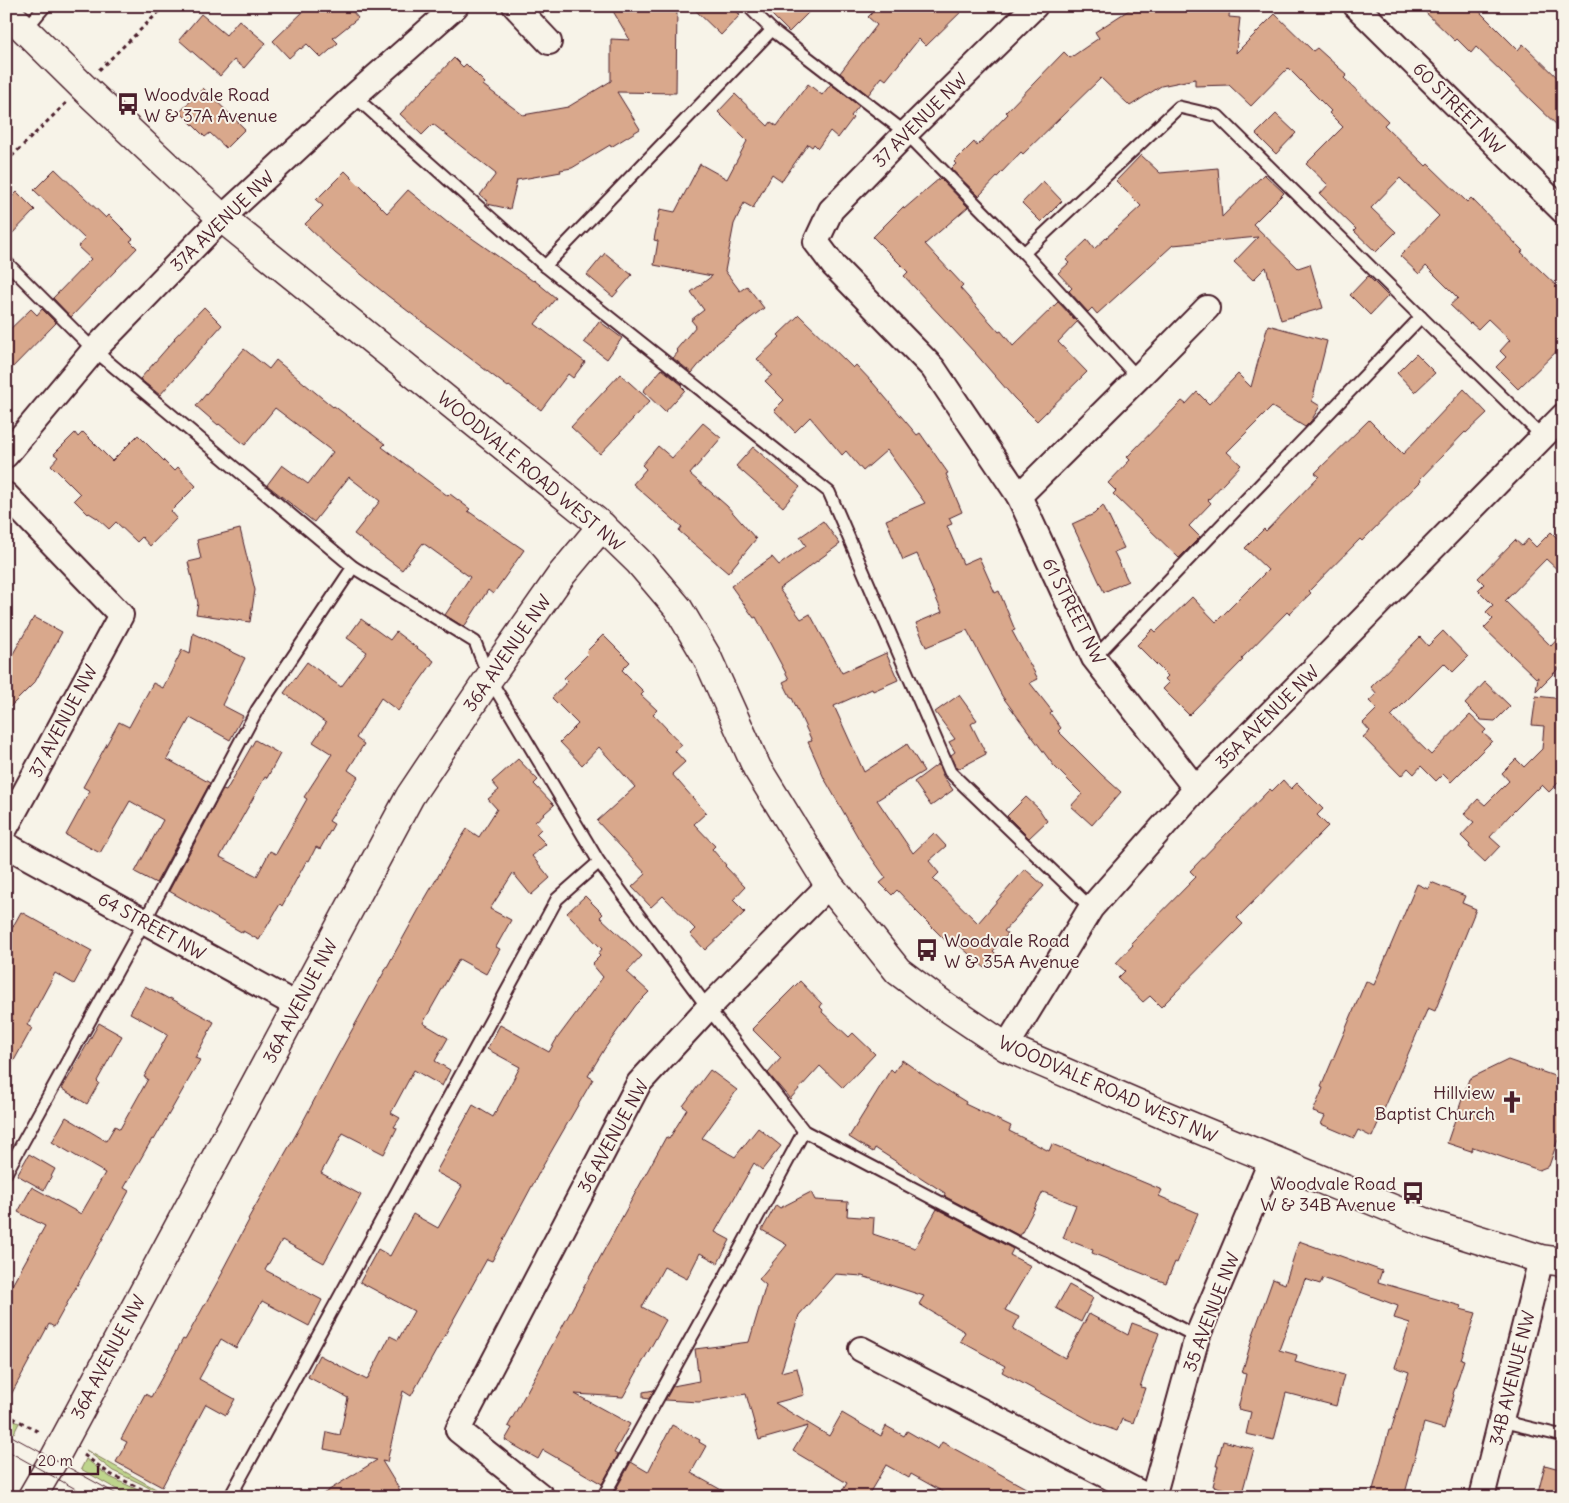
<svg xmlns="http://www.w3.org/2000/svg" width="1569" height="1503" font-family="Delius,sans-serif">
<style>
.green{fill:#bed58c;stroke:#847a5c}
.building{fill:#d9a88c;stroke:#4a1f2b}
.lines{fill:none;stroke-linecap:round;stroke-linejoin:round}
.service-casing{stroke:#4a1f2b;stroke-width:15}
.minor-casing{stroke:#4a1f2b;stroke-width:28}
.tertiary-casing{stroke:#4a1f2b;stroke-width:31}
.path{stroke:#4a1f2b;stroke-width:3;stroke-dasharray:4 4;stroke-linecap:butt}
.service{stroke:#f7f3e8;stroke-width:11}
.minor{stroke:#f7f3e8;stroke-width:24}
.tertiary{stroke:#f7f3e8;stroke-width:28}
.tram{stroke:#4a1f2b;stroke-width:1}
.labels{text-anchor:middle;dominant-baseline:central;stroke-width:4;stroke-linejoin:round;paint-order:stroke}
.poi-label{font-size:18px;fill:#4a1f2b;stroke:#f7f3e8;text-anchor:start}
.street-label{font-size:18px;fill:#4a1f2b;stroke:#f7f3e8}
</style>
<rect width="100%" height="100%" fill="#f7f3e8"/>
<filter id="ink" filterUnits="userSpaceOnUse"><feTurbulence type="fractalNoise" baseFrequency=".02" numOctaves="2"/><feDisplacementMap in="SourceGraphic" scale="10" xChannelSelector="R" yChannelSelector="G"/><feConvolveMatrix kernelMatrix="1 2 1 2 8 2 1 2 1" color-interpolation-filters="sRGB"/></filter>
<g filter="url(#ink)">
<!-- green -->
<g class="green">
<path d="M6,1417L19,1423L14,1433L6,1429Z"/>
<path d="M86,1450L170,1497H165L142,1484L113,1471Z"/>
<path d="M86,1459L110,1477L153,1497H130L81,1469Z"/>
</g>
<!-- building -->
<g class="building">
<path d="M309,6H348L358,18L333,38L338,43L321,58L307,44L301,49L300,48L289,58L273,41Z"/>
<path d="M610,6H677L676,93L617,92L640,129L611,147L610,145L572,168L560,170L561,172L517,180L510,209L487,204V201L480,195L496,174L433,124L422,135L400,114L454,58L463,67L466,64L485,83L483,85L523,115L568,107L611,81V39L630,40Z"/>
<path d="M691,6H731L740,15L721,35Z"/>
<path d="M763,6H815L789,32Z"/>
<path d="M879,6H967L926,46L919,39L886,80L882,77L868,95L840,73L877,25L868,17Z"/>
<path d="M1135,6H1230L1229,17L1240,18L1236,53L1275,14L1313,51L1317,48L1347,75L1344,78L1388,121L1384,125L1426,166L1428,164L1467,202L1471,198L1523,251L1521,252L1563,292V345L1518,389L1496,367L1506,357L1500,351L1510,340L1488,319L1478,329L1471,323L1470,324L1450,305L1458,298L1426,266L1419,274L1400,256L1439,216L1400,178L1371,208L1396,232L1376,252L1354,231L1356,229L1320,194L1328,185L1306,164L1343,127L1329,113L1331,111L1288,68L1251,106L1229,85L1195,86V79L1161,86L1130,106L1101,78L1023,154L1021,152L979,196L951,169L956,164L954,162L974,142L977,146L1008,114L1006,112L1064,52L1070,58L1099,38L1095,32Z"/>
<path d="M1419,6H1474L1518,50L1523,44L1563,83V131L1476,47L1471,53L1457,39L1455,41Z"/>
<path d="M201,14L226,35L239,20L266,43L244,68L234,60L220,76L179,40Z"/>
<path d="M808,84L822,95L831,84L859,106L851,116L853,118L838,138L830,131L818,148L814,144L812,147L808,144L782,181L772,174L753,208L744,203L734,224L725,271L740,291L747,286L764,308L716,344L692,373L673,358L678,352L676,350L696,326L691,320L704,310L691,292L712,276L654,265L658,241L654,240L660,209L675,212L700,164L727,179L747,141L718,112L735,94L768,126L771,122L777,126Z"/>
<path d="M203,88L245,129L226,148L210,133L205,137L180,112Z"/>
<path d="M1276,114L1296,133L1276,154L1256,134Z"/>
<path d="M1141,155L1160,173L1218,168L1222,217L1264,174L1284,193L1253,224L1298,268L1310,264L1323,308L1281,320L1266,267L1253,280L1234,262L1258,237L1173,245L1097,314L1092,308L1088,312L1069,291L1072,288L1058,273L1069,263L1066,260L1087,240L1094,249L1141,206L1116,181Z"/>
<path d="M55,169L106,218L109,215L133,239L130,241L137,248L71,317L53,298L91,259L78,247L85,239L34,190Z"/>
<path d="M345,171L387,213L408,190L448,223L449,222L533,281L534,280L556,298L535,324L585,362L573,378L568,374L541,410L509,386L508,387L388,296L335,253L305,224L323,206L316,200Z"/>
<path d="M940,178L968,207L925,244L963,285L960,288L999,332L1001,331L1013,346L1058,302L1077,322L1058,342L1087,372L1037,421L1014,398L975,353L904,276L908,272L873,237L903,207L904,209Z"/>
<path d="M1043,181L1062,201L1041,222L1022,203Z"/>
<path d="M17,192L35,210L6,240V203Z"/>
<path d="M605,253L632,275L613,297L587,275Z"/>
<path d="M1368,276L1388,296L1370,315L1350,295Z"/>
<path d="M204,307L222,325L160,395L140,379L175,339L174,338Z"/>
<path d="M31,309L37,315L42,309L56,323L6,374V333Z"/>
<path d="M799,315L853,368L856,365L873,383L917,435L920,433L948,473L946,474L962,512L949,518L952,524L947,526L963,564L979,557L995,593L999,591L1015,630L1012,631L1038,679L1030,683L1052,711L1050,713L1061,728L1058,731L1102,775L1121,792L1092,825L1071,806L1082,794L1054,766L1002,696L967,630L926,647L916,623L942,612L917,554L903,560L886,520L925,503L887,450L863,471L846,451L842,455L810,417L795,432L774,410L784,400L765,381L772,375L757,359L780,337L778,335Z"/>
<path d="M599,321L622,338L607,359L584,342Z"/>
<path d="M1268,325L1327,341L1312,401L1320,406L1311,421L1305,427L1272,407L1227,452L1241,465L1208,500L1211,503L1189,526L1200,537L1179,558L1113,494L1116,491L1108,483L1130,460L1127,457L1182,401L1186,404L1197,392L1209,404L1238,374L1251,387Z"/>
<path d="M244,349L269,369L276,360L333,407L334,406L385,444L382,447L448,496L450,494L470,509L468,511L524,550L493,594L488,590L464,627L445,615L470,577L423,543L402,570L354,534L380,501L349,477L314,522L267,485L282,465L308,484L333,452L275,408L245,445L219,424L218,425L196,406Z"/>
<path d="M1416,354L1435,373L1415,392L1397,373Z"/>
<path d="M662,369L682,385L681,386L685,390L665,412L643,391Z"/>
<path d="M620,374L650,401L600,454L571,427Z"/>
<path d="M1464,389L1487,413L1466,433L1465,432L1420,479L1421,481L1362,541L1360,539L1309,591L1311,593L1289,614L1287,612L1241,659L1243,660L1189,715L1163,689L1169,683L1165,679L1168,676L1137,645L1153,629L1156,632L1192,597L1216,622L1268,570L1245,548L1264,529L1266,531L1319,476L1315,473L1369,420L1403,454Z"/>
<path d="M703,423L721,438L690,474L727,506L756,539L728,573L679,531L682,527L633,484L646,469L642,465L658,446L672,458Z"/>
<path d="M83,432L112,461L138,435L174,471L178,467L196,486L171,511L177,518L150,546L142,537L137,542L116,522L109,529L97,518L89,513L88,514L74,500L80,494L51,465L58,457L54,454L75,433L78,437Z"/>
<path d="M753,447L800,487L783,507L736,466Z"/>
<path d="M1103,505L1124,548L1114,552L1128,581L1104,592L1072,524L1094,514Z"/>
<path d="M823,521L840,544L779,589L801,619L810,614L842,673L886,653L898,680L873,691L872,689L834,706L864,772L907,744L924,771L877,800L913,853L934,833L946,846L929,861L939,873L933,879L978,923L1025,869L1044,886L1004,931L1008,934L993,951L997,955L985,968L952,939L948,943L915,910H916L897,890L892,895L880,883L886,878L863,846L824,778L808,742L812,741L792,698H791L783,682L789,679L756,617L754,618L731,586L772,557L779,565L806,546L800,537Z"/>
<path d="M240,529L255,590L250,622L196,614L198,603L188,562L201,559L197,540Z"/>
<path d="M1551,532L1563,544V575L1546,559L1505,601L1551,646L1563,633V664L1536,691L1538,677L1536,678L1484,628L1493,619L1486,612L1493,605L1478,590L1484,584L1478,578L1515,540L1522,546L1528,539L1536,547Z"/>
<path d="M34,617L62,632L35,682L6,711V666Z"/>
<path d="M361,619L390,640L396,632L434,661L398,711L381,698L356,738L364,744L348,770L358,777L329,821L334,824L320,849L316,847L309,861L307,860L282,906L280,904L259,940L243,931V933L169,891L223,790L226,791L255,740L280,754L267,778L265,777L220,857L257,876L270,851L276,854L307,799L304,797L332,754L313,742L326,723L284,693L307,662L341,687L367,652L347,638Z"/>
<path d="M1443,631L1468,657L1453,672L1444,663L1391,716L1431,755L1470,715L1486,730L1483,733L1492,741L1451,782L1443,774L1436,781L1421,766L1414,774L1408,768L1401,776L1363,737L1370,731L1363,723L1377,709L1369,701L1377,694L1371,687L1420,637L1428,646Z"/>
<path d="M193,633L245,658L222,705L243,716L230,740L190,718L167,759L210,783L156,883L135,872L163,820L130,801L100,853L66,835L90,791L83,787L119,722L129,727L153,683L163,688L182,650L190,654Z"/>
<path d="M603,635L630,662L622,670L644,692L641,695L657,710L653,714L682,745L675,751L685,762L672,774L706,813L694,824L715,846L712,849L726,865L725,866L745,887L733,900L745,912L705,950L690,934L695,929L663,896L651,907L632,887L646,874L597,821L635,787L599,747L582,765L560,742L578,724L552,698L568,681L564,678L588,654L586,652Z"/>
<path d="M1485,682L1510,706L1495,721L1481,720L1465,704Z"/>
<path d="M959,695L977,720L971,724L986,754L958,769L951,755L955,752L949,742L955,739L935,712Z"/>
<path d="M1536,696L1563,699V778L1549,792L1542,785L1537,790L1536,789L1509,816L1490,837L1500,846L1485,862L1469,847L1470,845L1461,836L1474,822L1464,814L1478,799L1485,805L1509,781L1502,773L1516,759L1524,767L1542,749L1544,726L1532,725Z"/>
<path d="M518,759L538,780L534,784L554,805L535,822L541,829L536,834L546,844L532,856L550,878L531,895L513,873L490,909L511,920L496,947L500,949L486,974L459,959L423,1023L448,1038L435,1061L450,1070L442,1086L414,1070L391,1113L400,1118L394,1127L397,1128L384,1154L343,1133L321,1173L361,1195L324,1263L282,1240L265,1270L322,1300L309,1326L262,1301L236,1348L221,1339L199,1379L235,1399L226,1415L206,1404L162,1487L116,1462L127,1442L121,1439L145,1394L151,1397L183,1339L185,1340L223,1272L222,1271L249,1220L248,1219L299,1129L337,1057L423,902L454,849L467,829L479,837L497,809L488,799L499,790L492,782Z"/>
<path d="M938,764L943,776L953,790L931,806L914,782Z"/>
<path d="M1283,780L1291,789L1297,783L1323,809L1317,815L1328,826L1237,918L1243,924L1161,1007L1150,996L1143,1002L1118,978L1125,971L1116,963L1133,945L1131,943L1196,877L1190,871L1270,789L1272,791Z"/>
<path d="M1026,797L1039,809L1047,821L1029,838L1007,816Z"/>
<path d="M1431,882L1465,896L1462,903L1476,909L1435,1011L1428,1008L1372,1137L1358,1130L1354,1138L1321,1124L1325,1116L1313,1112L1323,1088L1321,1087L1366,981L1374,985L1417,884L1428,889Z"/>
<path d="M585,896L603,914L600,917L642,956L627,972L649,992L636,1005L605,1048L588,1076L593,1079L540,1171L492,1261L487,1259L411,1396L403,1391L387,1462L382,1461L404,1497H318L377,1460L324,1449L327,1432L340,1435L348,1398L308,1377L319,1355L367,1380L390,1336L398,1340L414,1311L360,1282L378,1249L390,1256L413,1214L438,1228L462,1186L436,1172L473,1105L493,1117L520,1067L487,1049L500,1025L549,1052L556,1040L603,977L592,964L600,956L598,954L602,949L567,913Z"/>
<path d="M21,912L92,951L74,984L55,973L27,1025L32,1028L6,1075V939Z"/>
<path d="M800,981L822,1004L820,1007L823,1010L822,1012L849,1037L853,1033L875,1054L843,1088L820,1066L790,1099L768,1073L781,1058L752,1029Z"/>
<path d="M145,986L169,999L170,998L214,1022L195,1058L200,1060L154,1140L152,1139L124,1188L129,1191L86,1269L54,1327L49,1324L6,1404V1296L45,1226L18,1212L32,1187L81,1214L105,1173L52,1142L66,1117L106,1141L115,1126L120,1129L148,1079L144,1077L168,1034L130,1013Z"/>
<path d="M99,1023L122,1036L97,1081L99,1083L87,1104L62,1089Z"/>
<path d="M902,1060L932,1081L966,1102L965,1104L1011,1126L1009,1131L1049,1151L1052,1144L1162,1190L1159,1196L1198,1213L1177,1263L1175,1262L1166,1283L1092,1253L1093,1250L1063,1238L1076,1205L1043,1192L1020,1236L944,1196L945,1193L875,1148L873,1152L849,1137L891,1069L894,1072Z"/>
<path d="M1508,1060L1563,1079V1125L1549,1166L1539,1170L1473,1147L1471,1151L1447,1143L1469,1079Z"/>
<path d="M710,1070L737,1090L702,1138L735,1157L758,1128L781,1146L762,1170L754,1163L715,1232L730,1240L718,1263L700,1253L687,1279L664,1267L642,1307L666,1320L623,1397L575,1394L630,1424L614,1453L618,1455L602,1484L543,1450L538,1459L505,1440L512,1428L508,1426L666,1137L669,1139L687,1109L683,1106Z"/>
<path d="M29,1154L55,1169L44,1190L17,1175Z"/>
<path d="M811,1192L815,1200L848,1202L847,1216L874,1218L873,1234L915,1248L937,1209L1013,1249L1010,1255L1031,1266L1005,1310L1019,1317L1013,1329L1065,1358L1089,1314L1128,1335L1132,1323L1159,1333L1140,1387L1145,1388L1133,1423L1122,1419L1117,1431L1095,1423L1002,1372L1005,1366L960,1341L965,1332L919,1304L924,1296L862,1276L835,1274L799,1315L781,1372L797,1368L804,1395L775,1403L829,1436L842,1413L881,1436L886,1426L904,1436L907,1431L938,1449L942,1442L1042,1497H952L911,1474L909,1478L886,1465L867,1497H839L847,1483L793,1451L808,1426L759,1440L746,1394L699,1402L665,1400L673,1386L699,1381L695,1349L749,1342L766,1285L759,1279L787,1245L762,1230L776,1205L780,1208Z"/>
<path d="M1299,1241L1382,1271L1378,1282L1461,1306L1460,1309L1476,1313L1461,1359L1464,1360L1453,1394L1454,1395L1444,1429L1424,1423L1404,1497H1371L1389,1430H1391L1409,1372L1395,1367L1410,1323L1394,1318L1398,1306L1323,1278L1320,1284L1305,1279L1279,1350L1297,1355L1295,1362L1344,1375L1336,1406L1286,1393L1274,1440L1246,1434L1251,1412L1238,1409L1246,1374L1242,1373L1254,1332L1273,1279L1285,1284Z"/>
<path d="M1069,1285L1093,1298L1081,1322L1056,1308Z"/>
<path d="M654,1390L649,1399L643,1398V1392Z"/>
<path d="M672,1425L700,1440L699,1442L706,1446L691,1473L734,1497H625L615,1491L631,1462L648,1472Z"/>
<path d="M1223,1441L1254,1449L1242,1493L1213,1486L1218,1466H1216Z"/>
<path d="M1545,1465L1563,1470V1497H1537Z"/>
</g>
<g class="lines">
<defs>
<g id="service">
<path d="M748,6L772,30L906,133L1024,253L1138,378"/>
<path d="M25,30L45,6"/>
<path d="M354,96L545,266L829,492L950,772L1091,908"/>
<path d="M1024,253L1179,107L1218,116L1421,317L1094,658"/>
<path d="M6,262L94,350L353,567L475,642L489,678L599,862L708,1008L804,1131L1197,1337"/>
<path d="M545,266L772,30"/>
<path d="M1421,317L1543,437"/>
<path d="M6,1173L144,922L257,710L353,567"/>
<path d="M1501,1421L1563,1436"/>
<path d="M230,1497L557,899L599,862"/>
<path d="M603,1497L726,1275L804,1131"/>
</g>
<g id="minor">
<path d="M515,6L549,42"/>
<path d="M1035,6L906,133L831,210L816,242L834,266L933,368L1019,496L1094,658L1196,789"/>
<path d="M1356,6L1563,211"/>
<path d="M6,455L94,350L222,218L354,96L456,6"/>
<path d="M6,495L121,615L6,827"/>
<path d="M1019,496L1138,378L1207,308"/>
<path d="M6,845L298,1006"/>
<path d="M1006,1047L1091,908L1196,789L1563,416"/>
<path d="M861,1349L1148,1497"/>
<path d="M542,1497L458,1430L639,1083L708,1008L829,885"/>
<path d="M1153,1497L1197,1337L1272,1159"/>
<path d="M1482,1497L1541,1259"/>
</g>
<g id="tertiary">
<path d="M6,11L83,87L222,218L602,526L639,562L678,608L707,657L757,768L829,885L898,971L942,1004L1006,1047L1164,1115L1432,1225L1541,1259L1563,1262"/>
<path d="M32,1497L54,1459L410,796L489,678L562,574L602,526"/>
</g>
</defs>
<!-- service casing -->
<use href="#service" class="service-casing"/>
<!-- minor casing -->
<use href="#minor" class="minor-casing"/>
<!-- tertiary casing -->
<use href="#tertiary" class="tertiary-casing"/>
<!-- path -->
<g class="path">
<path d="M99,70L165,6"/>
<path d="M6,162L66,103"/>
<path d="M6,1414L39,1432"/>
<path d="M84,1455L110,1474L159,1497"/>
</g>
<!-- service -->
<use href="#service" class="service"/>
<!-- minor -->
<use href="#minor" class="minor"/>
<!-- tertiary -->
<use href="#tertiary" class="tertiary"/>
<!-- tram -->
<g class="tram">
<path d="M6,1433L122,1497"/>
<path d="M6,1450L90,1497"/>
</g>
</g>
</g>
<!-- icons -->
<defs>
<symbol id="bus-bare" viewBox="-9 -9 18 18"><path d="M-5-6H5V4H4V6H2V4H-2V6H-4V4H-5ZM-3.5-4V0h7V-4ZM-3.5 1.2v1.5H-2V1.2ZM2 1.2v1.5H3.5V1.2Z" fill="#4a1f2b" stroke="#f7f3e8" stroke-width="2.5" paint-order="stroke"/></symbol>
<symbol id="church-bare" viewBox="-9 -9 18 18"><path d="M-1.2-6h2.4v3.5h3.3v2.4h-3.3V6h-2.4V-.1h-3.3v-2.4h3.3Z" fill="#4a1f2b" stroke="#f7f3e8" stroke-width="2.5" paint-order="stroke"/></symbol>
</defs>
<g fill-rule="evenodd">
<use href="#bus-bare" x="112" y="88" width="32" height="32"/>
<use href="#bus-bare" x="911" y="934" width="32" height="32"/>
<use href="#church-bare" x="1496" y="1086" width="32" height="32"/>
<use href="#bus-bare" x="1397" y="1177" width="32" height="32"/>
</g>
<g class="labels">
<!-- poi labels -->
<g class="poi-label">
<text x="144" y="94">Woodvale Road<tspan x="144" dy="21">W &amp; 37A Avenue</tspan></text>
<text x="944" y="940">Woodvale Road<tspan x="944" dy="21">W &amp; 35A Avenue</tspan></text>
<text x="1495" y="1092" text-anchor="end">Hillview<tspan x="1495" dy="21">Baptist Church</tspan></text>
<text x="1396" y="1183" text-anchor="end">Woodvale Road<tspan x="1396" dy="21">W &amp; 34B Avenue</tspan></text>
</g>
<!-- street labels -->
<g class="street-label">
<text transform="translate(1459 108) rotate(45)">60 STREET NW</text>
<text transform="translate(920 120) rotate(-45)">37 AVENUE NW</text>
<text transform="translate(222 221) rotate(-44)">37A AVENUE NW</text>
<text transform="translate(531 471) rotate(40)">WOODVALE ROAD WEST NW</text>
<text transform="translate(1074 611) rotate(63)">61 STREET NW</text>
<text transform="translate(507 653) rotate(-55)">36A AVENUE NW</text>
<text transform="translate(1267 717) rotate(-45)">35A AVENUE NW</text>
<text transform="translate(63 721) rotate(-62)">37 AVENUE NW</text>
<text transform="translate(152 926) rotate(29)">64 STREET NW</text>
<text transform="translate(300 1001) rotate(-62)">36A AVENUE NW</text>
<text transform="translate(1108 1089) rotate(24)">WOODVALE ROAD WEST NW</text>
<text transform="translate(613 1136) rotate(-61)">36 AVENUE NW</text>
<text transform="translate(1211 1312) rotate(-69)">35 AVENUE NW</text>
<text transform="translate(108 1357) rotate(-62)">36A AVENUE NW</text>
<text transform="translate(1512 1378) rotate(-76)">34B AVENUE NW</text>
</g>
</g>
<!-- margin -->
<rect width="1569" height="1503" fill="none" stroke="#f7f3e8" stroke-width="25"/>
<rect x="12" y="12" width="1544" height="1478" fill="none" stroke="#4a1f2b" stroke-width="2" filter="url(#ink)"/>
<!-- scale -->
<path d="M30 1466v8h68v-8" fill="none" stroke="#4a1f2b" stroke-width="2.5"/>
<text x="38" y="1466" font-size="15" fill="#4a1f2b" stroke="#f7f3e8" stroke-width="4" paint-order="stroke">20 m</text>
</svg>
